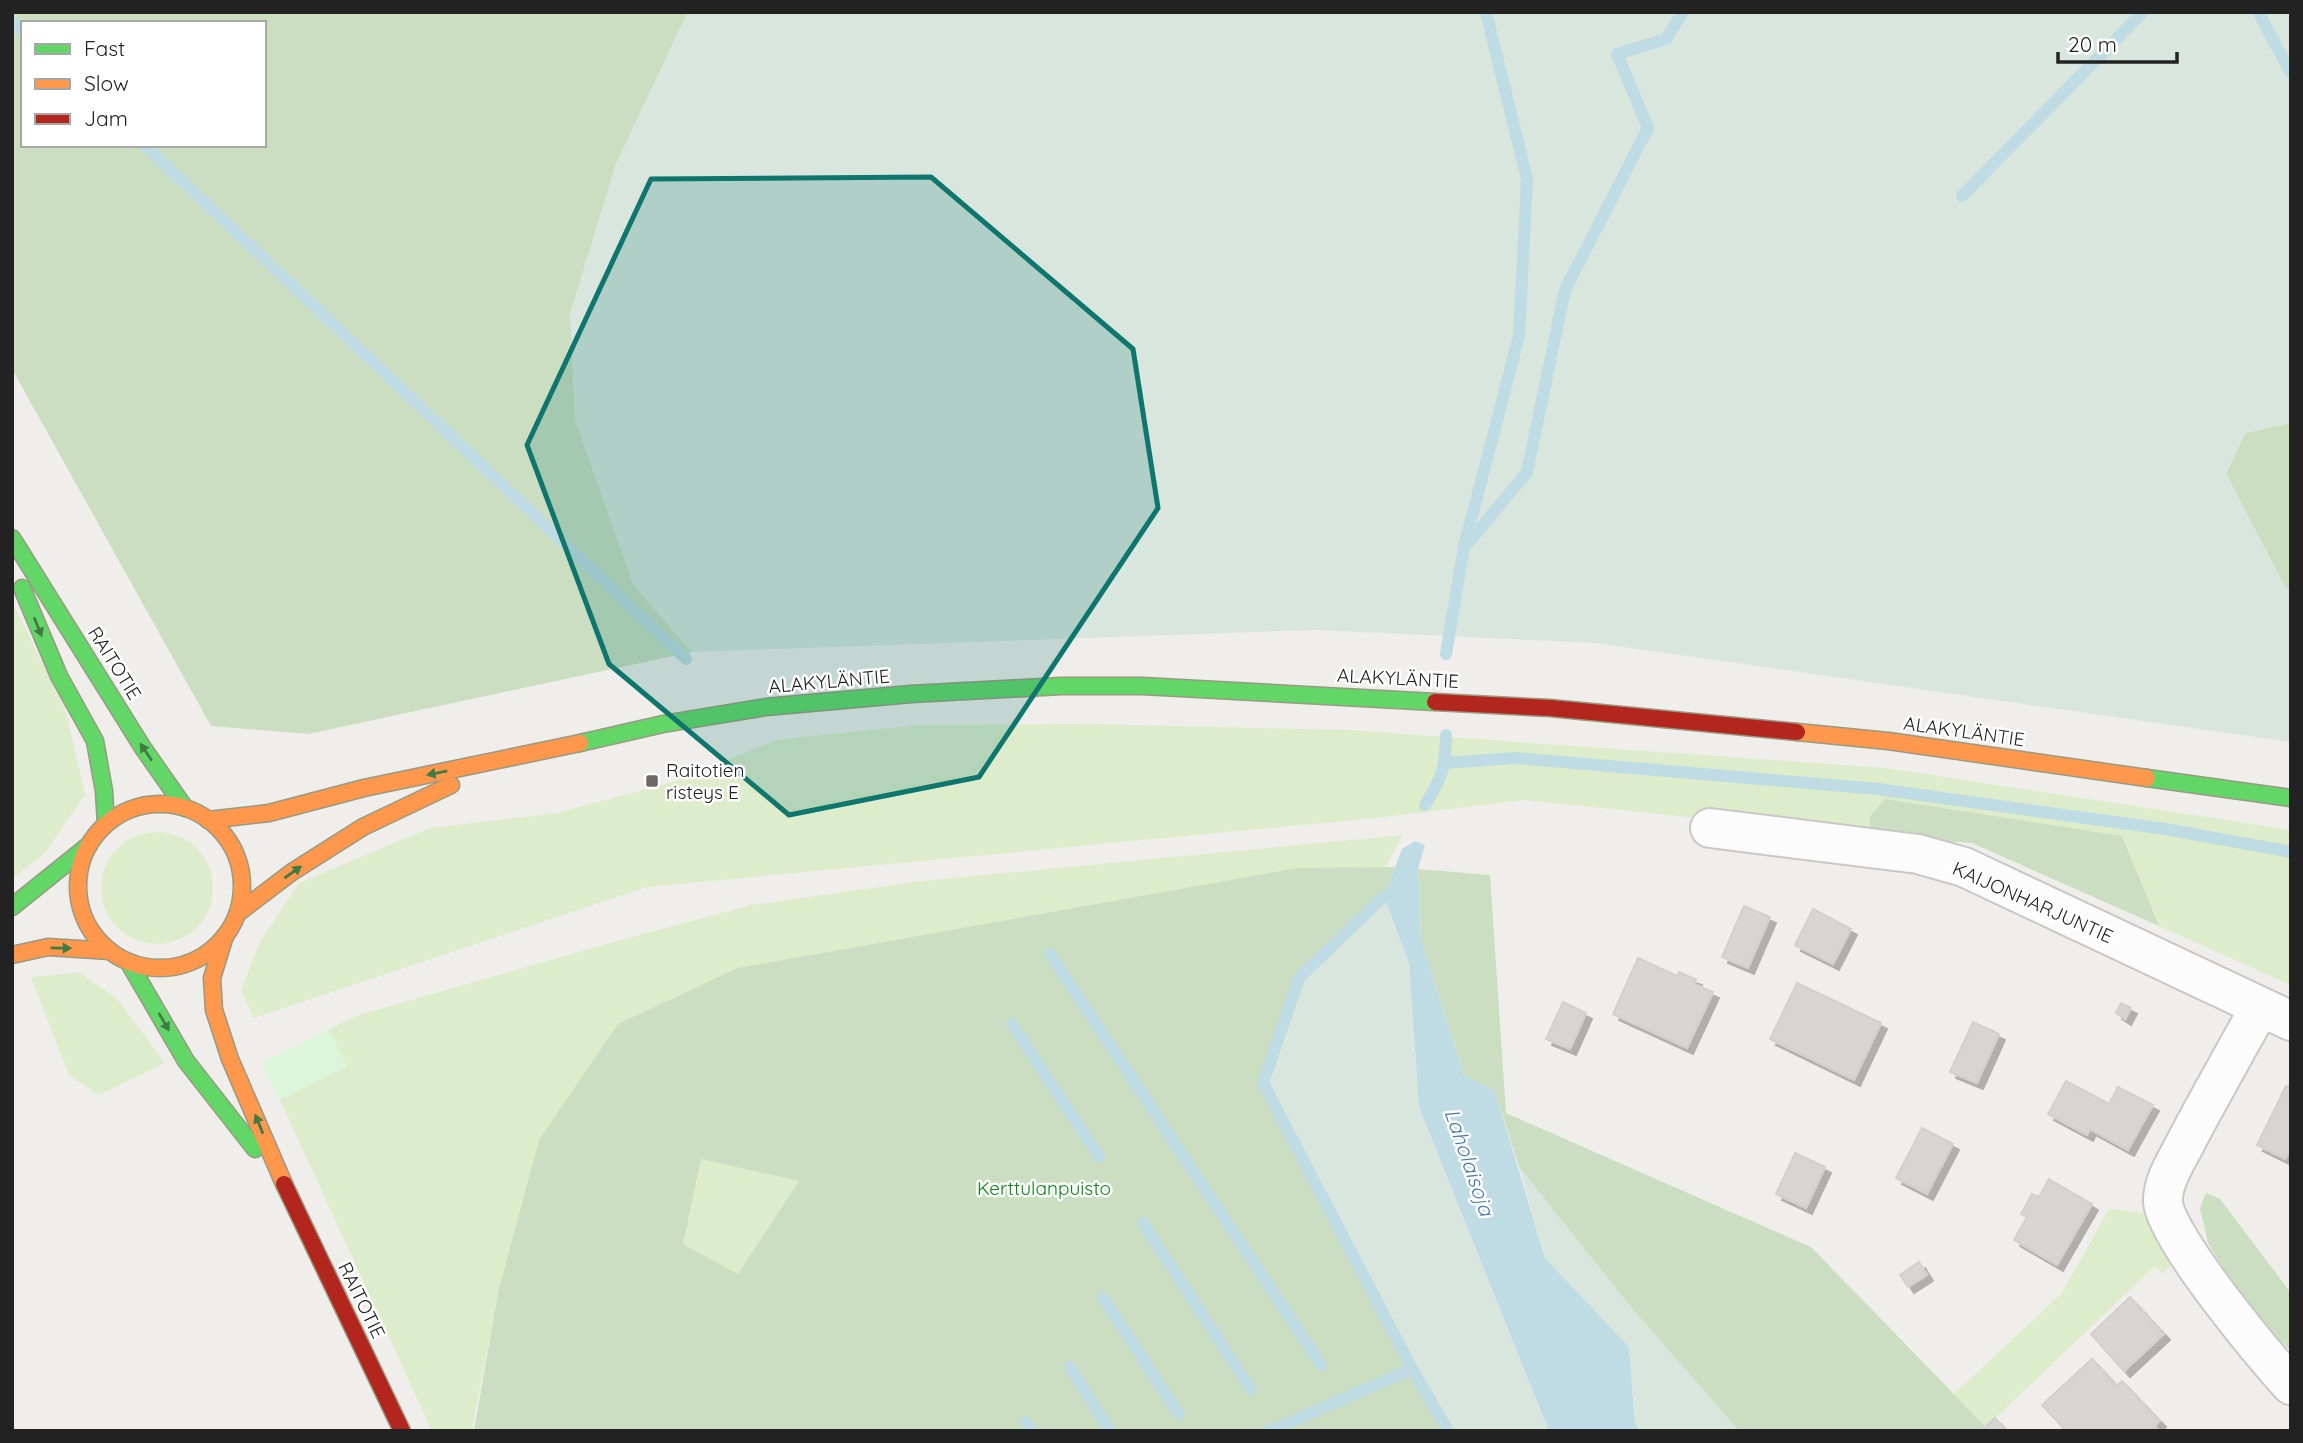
<svg xmlns="http://www.w3.org/2000/svg" width="2303" height="1443" font-family="Quicksand,sans-serif">
<style>
.grass{fill:#ddeccb}
.forest{fill:#cbdec1;fill-rule:evenodd}
.wetland{fill:#d9e6de}
.park{fill:#daf5da}
.water{fill:#bfdbe3}
.lines{fill:none;stroke-linecap:round;stroke-linejoin:round}
.stream{stroke:#bfdbe3;stroke-width:12}
.building{fill:#d7d4d2;stroke:#d3d0cc;stroke-width:2;filter:url(#shadow)}
.street-casing{stroke:#c9c8c7;stroke-width:42}
.fast-casing{stroke:#999a82;stroke-width:19}
.slow-casing{stroke:#999a82;stroke-width:19}
.jam-casing{stroke:#999a82;stroke-width:19}
.street{stroke:#fdfcfc;stroke-width:38}
.fast{stroke:#63d668;stroke-width:16}
.slow{stroke:#ff974d;stroke-width:16}
.jam{stroke:#b3261e;stroke-width:16}
.oneway{fill:#427c45}
.marked{fill:#0f766e;fill-opacity:0.2;stroke:#0f766e;stroke-width:5;stroke-linejoin:round}
.poi-dot{fill:#6a6968;stroke:#fff;stroke-width:2.5}
.labels{text-anchor:middle;dominant-baseline:central;stroke-width:5;stroke-linejoin:round;paint-order:stroke}
.street-label{font-size:19px;fill:#222;stroke:#fff}
.poi-label{font-size:19px;fill:#222;stroke:#fff;text-anchor:start}
.park-label{font-size:19px;fill:#0c8416;stroke:#fff}
.water-label{font-size:21px;font-style:italic;fill:#4a7aab;stroke:#fff}
</style>
<defs>
<filter id="shadow"><feDropShadow dx="6" dy="6" stdDeviation="0" flood-color="#0004"/></filter>
</defs>
<rect width="100%" height="100%" fill="#f0eeeb"/>
<!-- grass -->
<g class="grass">
<path d="M12,601L66,712L85,794L45,853L12,879Z"/>
<path d="M1093,724L1348,730L1886,768L2291,830V985L2159,926L2122,836H1871L1523,800L1376,818L647,887L254,1018L241,990L260,942L299,883L430,828L556,813L673,782L776,740L917,725Z"/>
<circle cx="157" cy="888" r="56"/>
<path d="M1403,835L1385,867L1297,868L738,968L498,1293L472,1431H432L280,1100L347,1066L329,1029L359,1015L621,940L751,905L922,881Z"/>
<path d="M79,972L117,999L165,1063L99,1095L69,1075L31,977Z"/>
<path d="M701,1159L800,1181L738,1274L682,1245Z"/>
<path d="M2109,1209L2151,1214L2173,1263L2163,1274L2155,1266L1986,1427L1954,1394L2062,1293Z"/>
</g>
<!-- forest -->
<g class="forest">
<path d="M12,12H688L616,164L570,315L633,584L692,652L308,734L211,726L12,369ZM23,23H264V145H23Z"/>
<path d="M2291,423V592L2285,587L2226,474L2245,433Z"/>
<path d="M1885,799L2122,836L2159,926L1972,843L1871,836L1870,817Z"/>
<path d="M1395,867L1384,896L1299,978L1263,1083L1412,1369L1448,1431H474L498,1293L539,1140L618,1024L738,968L1297,868ZM701,1159L799,1181L738,1274L683,1244Z"/>
<path d="M1418,869L1490,875L1506,1113L1811,1247L1986,1427L1982,1431L1737,1429L1634,1311L1519,1167L1495,1091L1464,1075L1421,939Z"/>
<path d="M2206,1193L2220,1199L2291,1293V1351L2249,1310L2208,1243L2200,1208Z"/>
</g>
<!-- wetland -->
<g class="wetland">
<path d="M688,12H2291V423L2245,433L2226,474L2285,587L2291,592V742L1595,643L1316,630L692,652L633,584L575,420L570,315L616,164Z"/>
<path d="M1384,896L1409,963L1419,1107L1549,1431H1448L1412,1369L1263,1083L1299,978Z"/>
<path d="M1519,1167L1634,1311L1739,1431H1639L1635,1424L1629,1347L1545,1258Z"/>
</g>
<!-- park -->
<path class="park" d="M329,1029L347,1066L280,1100L261,1063Z"/>
<!-- water -->
<path class="water" d="M1415,841L1425,845L1418,869L1421,939L1464,1075L1495,1091L1545,1258L1629,1347L1635,1424L1639,1431H1549L1419,1107L1409,963L1384,896L1402,849Z"/>
<g class="lines">
<!-- stream -->
<g class="stream">
<path d="M2258,12L2291,73"/>
<path d="M12,21L23,31"/>
<path d="M144,145L686,659"/>
<path d="M1962,196L2143,12"/>
<path d="M1468,543L1527,472L1565,290L1648,128L1617,54L1666,39L1683,12"/>
<path d="M1446,654L1464,547L1519,336L1527,179L1486,12"/>
<path d="M1445,763L1515,758L1878,789L2165,829L2291,852"/>
<path d="M1425,805C1443,776 1445,769 1446,735"/>
<path d="M1384,896L1299,978L1263,1083L1412,1369L1448,1431"/>
<path d="M1050,954L1321,1365"/>
<path d="M1012,1024L1099,1157"/>
<path d="M1143,1223L1251,1390"/>
<path d="M1103,1298L1179,1414"/>
<path d="M1070,1367L1110,1431"/>
<path d="M1026,1422L1031,1431"/>
<path d="M1269,1431L1412,1369"/>
</g>
</g>
<!-- building -->
<g class="building">
<path d="M1744,906L1770,917L1748,968L1722,957Z"/>
<path d="M1813,909L1851,929L1833,964L1795,945Z"/>
<path d="M1638,958L1677,976L1679,972L1690,977L1696,979L1694,984L1713,992L1687,1048L1613,1014Z"/>
<path d="M1797,983L1881,1023L1854,1080L1770,1039Z"/>
<path d="M1563,1002L1586,1013L1570,1049L1546,1039Z"/>
<path d="M2121,1003L2131,1008L2125,1019L2116,1013Z"/>
<path d="M1973,1022L1999,1034L1977,1083L1950,1072Z"/>
<path d="M2066,1081L2109,1104L2118,1087L2153,1105L2128,1150L2090,1129L2087,1135L2048,1114Z"/>
<path d="M2286,1086L2291,1088V1149L2285,1159L2257,1145Z"/>
<path d="M1922,1128L1953,1144L1927,1194L1896,1178Z"/>
<path d="M1795,1153L1825,1167L1806,1208L1776,1194Z"/>
<path d="M2049,1179L2092,1204L2057,1265L2014,1240L2027,1217L2021,1214L2032,1194L2039,1197Z"/>
<path d="M1919,1262L1927,1275L1908,1287L1900,1275Z"/>
<path d="M2130,1297L2164,1334L2124,1371L2091,1334Z"/>
<path d="M2092,1359L2117,1386L2122,1381L2160,1421L2154,1426L2159,1431H2066L2042,1405Z"/>
<path d="M1995,1418L2007,1431H1982Z"/>
</g>
<g class="lines">
<defs>
<g id="street">
<path d="M1710,828L1918,854L1964,867L2291,1021"/>
<path d="M2260,1007C2236,1051 2211,1094 2188,1138C2179,1157 2162,1180 2163,1202C2166,1238 2263,1354 2291,1385"/>
</g>
<g id="fast">
<path d="M12,538L143,748L185,808"/>
<path d="M22,588L59,676L95,741L104,791L106,824"/>
<path d="M580,743L663,724L766,707L911,694L1061,686H1143L1435,702"/>
<path d="M2147,778L2291,798"/>
<path d="M12,907L89,845"/>
<path d="M129,963L186,1061L255,1149"/>
</g>
<g id="slow">
<path d="M1797,732L1888,741L2147,778"/>
<circle cx="160" cy="886" r="82"/>
<path d="M208,820L269,813L364,788L580,743"/>
<path d="M238,913L292,872L363,827L451,785"/>
<path d="M225,936L212,978L214,1010L230,1059L284,1184"/>
<path d="M12,955L48,947L110,951"/>
</g>
<g id="jam">
<path d="M1435,702L1550,708L1797,732"/>
<path d="M284,1184L402,1431"/>
</g>
</defs>
<!-- street casing -->
<use href="#street" class="street-casing"/>
<!-- fast casing -->
<use href="#fast" class="fast-casing"/>
<!-- slow casing -->
<use href="#slow" class="slow-casing"/>
<!-- jam casing -->
<use href="#jam" class="jam-casing"/>
<!-- street -->
<use href="#street" class="street"/>
<!-- fast -->
<use href="#fast" class="fast"/>
<!-- slow -->
<use href="#slow" class="slow"/>
<!-- jam -->
<use href="#jam" class="jam"/>
</g>
<!-- one-way arrows -->
<defs><path id="oneway-solid" d="M-6-.8H1V-3.2L6.5 0L1 3.2V.8H-6Z" transform="scale(1.75)"/></defs>
<g class="oneway">
<use href="#oneway-solid" transform="translate(38 627) rotate(68)"/>
<use href="#oneway-solid" transform="translate(146 752) rotate(-124)"/>
<use href="#oneway-solid" transform="translate(437 773) rotate(169)"/>
<use href="#oneway-solid" transform="translate(293 872) rotate(-35)"/>
<use href="#oneway-solid" transform="translate(61 948) rotate(1)"/>
<use href="#oneway-solid" transform="translate(164 1022) rotate(60)"/>
<use href="#oneway-solid" transform="translate(259 1124) rotate(-112)"/>
</g>
<!-- marked area -->
<path class="marked" d="M931,177L1133,349L1158,508L979,777L789,815L609,664L527,445L651,179Z"/>
<!-- markers -->
<rect class="poi-dot" x="645" y="774" width="14" height="14" rx="3.5"/>
<g class="labels">
<!-- street labels -->
<g class="street-label">
<text transform="translate(115 663) rotate(58)">RAITOTIE</text>
<text transform="translate(1398 678) rotate(3)">ALAKYLÄNTIE</text>
<text transform="translate(829 681) rotate(-5)">ALAKYLÄNTIE</text>
<text transform="translate(1964 731) rotate(8)">ALAKYLÄNTIE</text>
<text transform="translate(2033 902) rotate(24)">KAIJONHARJUNTIE</text>
<text transform="translate(362 1300) rotate(64)">RAITOTIE</text>
</g>
<!-- poi labels -->
<g class="poi-label">
<text x="666" y="770">Raitotien<tspan x="666" dy="22">risteys E</tspan></text>
</g>
<!-- park labels -->
<g class="park-label">
<text x="1044" y="1188">Kerttulanpuisto</text>
</g>
<!-- water labels -->
<g class="water-label">
<text transform="translate(1470 1162) rotate(71)">Laholaisoja</text>
</g>
</g>
<!-- border -->
<rect width="2303" height="1443" fill="none" stroke="#222222" stroke-width="28"/>
<!-- legend -->
<rect x="21" y="21" width="245" height="126" fill="#ffffff" stroke="#a7a7a7" stroke-width="2"/>
<rect x="35" y="44" width="35" height="10" fill="#63d668" stroke="#a7a7a7" stroke-width="2"/>
<text x="84" y="56" font-size="21" fill="#222222">Fast</text>
<rect x="35" y="79" width="35" height="10" fill="#ff974d" stroke="#a7a7a7" stroke-width="2"/>
<text x="84" y="91" font-size="21" fill="#222222">Slow</text>
<rect x="35" y="114" width="35" height="10" fill="#b3261e" stroke="#a7a7a7" stroke-width="2"/>
<text x="84" y="126" font-size="21" fill="#222222">Jam</text>
<!-- scale -->
<path d="M2058 52v10h119v-10" fill="none" stroke="#222222" stroke-width="3.5"/>
<text x="2068" y="52" font-size="21" fill="#222222" stroke="#ffffff" stroke-width="5" paint-order="stroke">20 m</text>
</svg>
